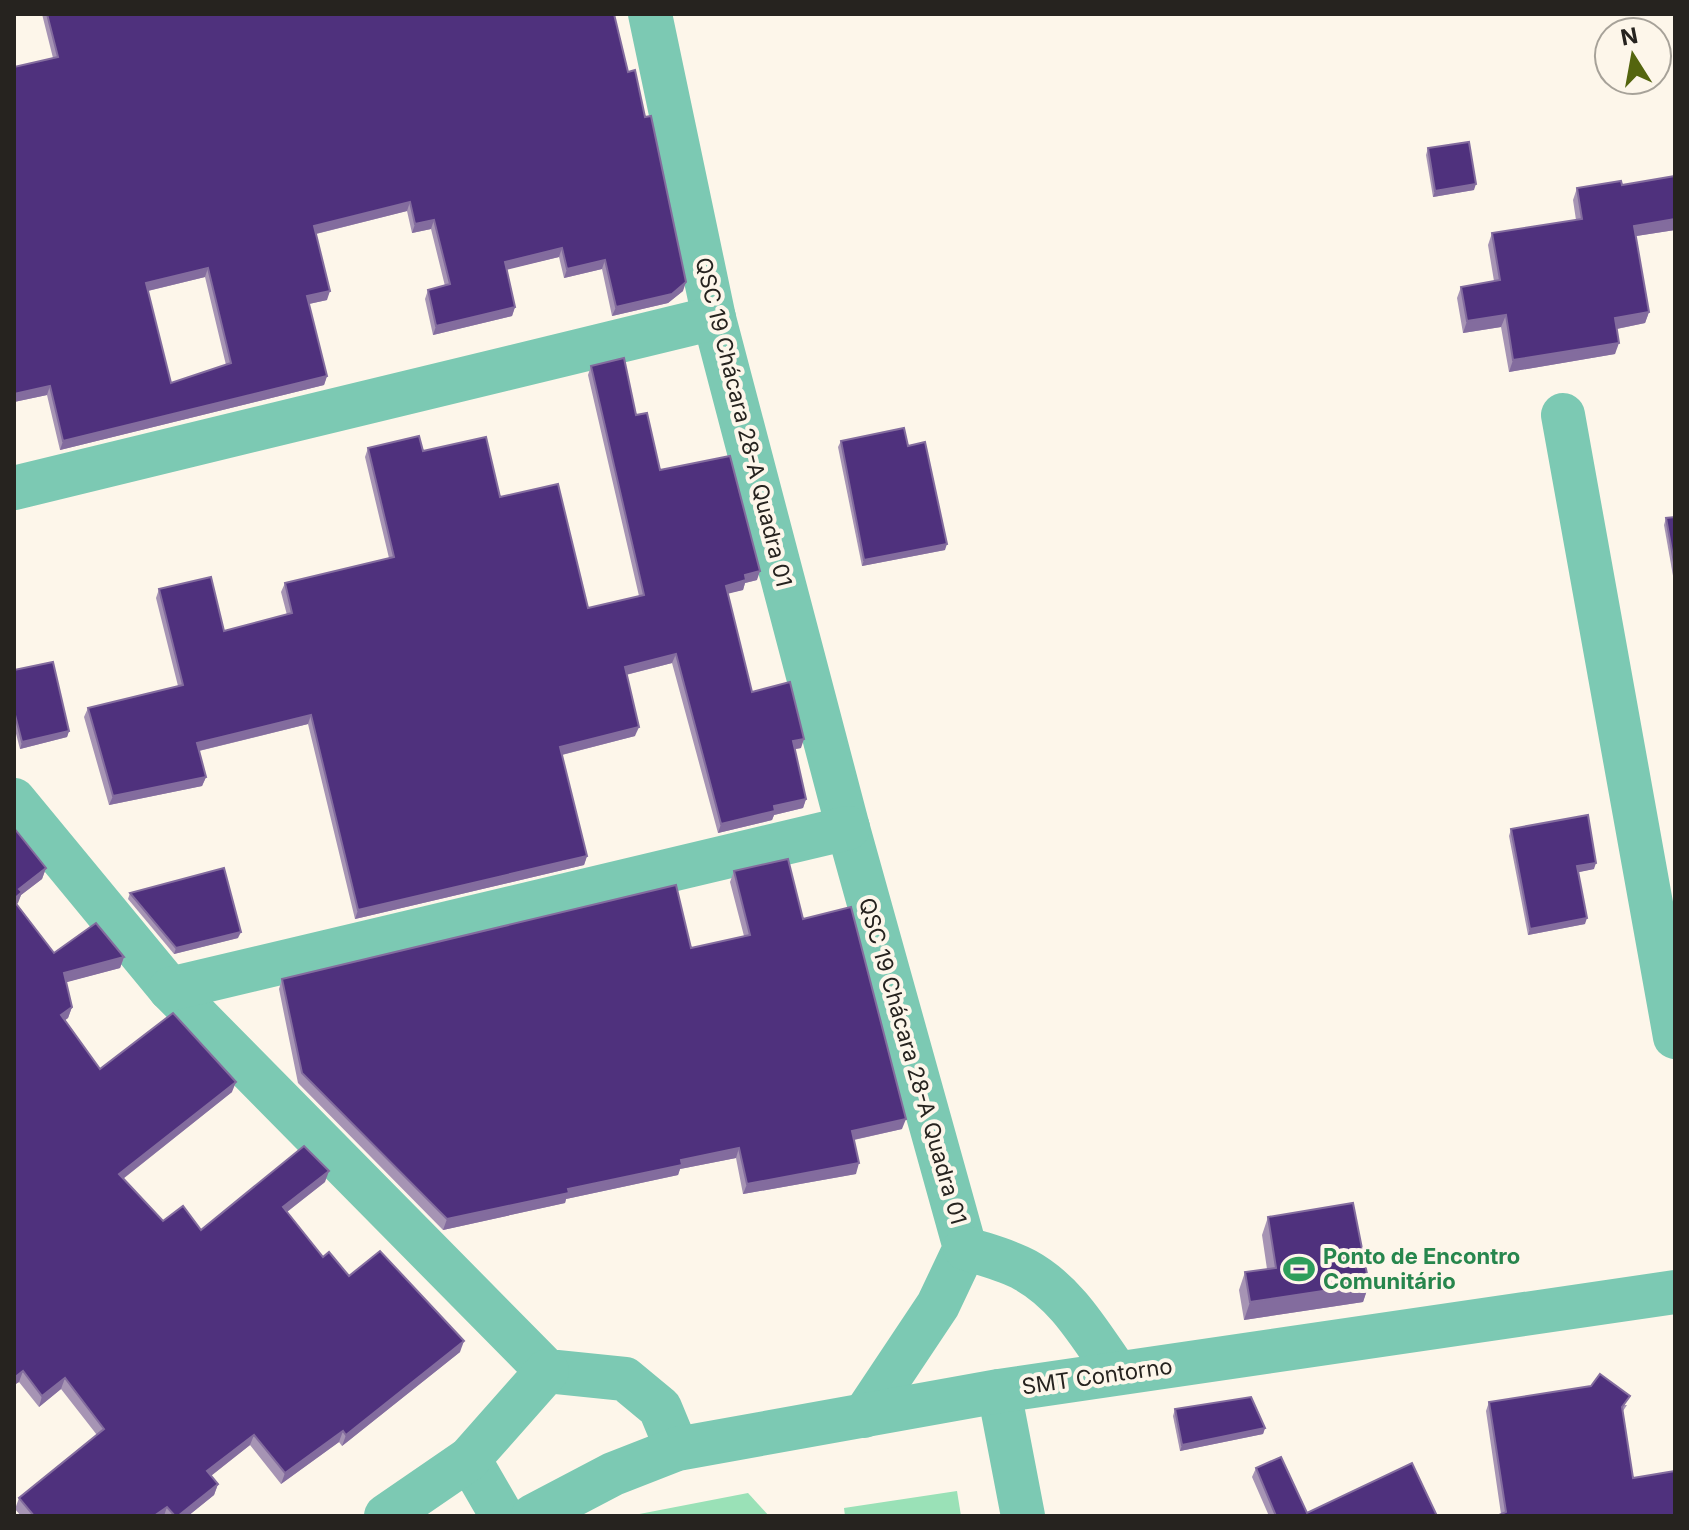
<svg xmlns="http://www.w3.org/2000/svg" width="1689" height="1530" font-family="Inter,sans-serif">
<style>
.green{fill:#9ae1b7}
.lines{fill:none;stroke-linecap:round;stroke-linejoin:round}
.minor{stroke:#7cc9b3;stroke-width:44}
.tertiary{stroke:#7cc9b3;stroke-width:44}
.wall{fill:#a694b4;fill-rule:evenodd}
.shaded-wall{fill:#836c9e}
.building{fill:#4f317d;stroke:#836c9e;stroke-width:2;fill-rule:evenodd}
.labels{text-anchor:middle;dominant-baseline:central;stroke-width:8;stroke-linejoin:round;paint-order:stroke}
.street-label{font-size:22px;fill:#26231f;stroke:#fdf6ea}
.leisure-label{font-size:22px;font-weight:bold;fill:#27864d;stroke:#fdf6ea;text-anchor:start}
</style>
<rect width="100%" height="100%" fill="#fdf6ea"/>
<!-- green -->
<g class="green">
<path d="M957,1491L961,1516H845L844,1508Z"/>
<path d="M748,1493L769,1516H629Z"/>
</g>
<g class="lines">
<!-- minor -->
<g class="minor">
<path d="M650,14L714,318L848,828L965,1248L938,1305L864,1416"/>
<path d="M1563,415L1675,1037"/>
<path d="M14,488L714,318"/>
<path d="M14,800L170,989L547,1371L625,1379L660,1408L677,1449"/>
<path d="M170,989L848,828"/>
<path d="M965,1248C985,1255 1007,1260 1025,1270C1067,1293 1090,1335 1117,1373"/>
<path d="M469,1459L502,1516"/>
<path d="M386,1516L469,1459L547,1371"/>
</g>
<!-- tertiary -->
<g class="tertiary">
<path d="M999,1391L1023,1516"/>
<path d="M533,1516L613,1474L677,1449L999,1391L1675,1292"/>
</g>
</g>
<!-- wall -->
<g class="wall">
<path d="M42,14H614L683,291L668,303L612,316L602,269L564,278L559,257L507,269L515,307L512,316L433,335L425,299L428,290L445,286L431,229L412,233L407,211L316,234L327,300L309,304L327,376L324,385L60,450L47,395L14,402V67L53,58ZM205,277L226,365L171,383L148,291Z"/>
<path d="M1428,148L1474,190L1433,197L1426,155Z"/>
<path d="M1622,185L1675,230L1636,236L1649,312L1645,323L1617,329L1615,354L1509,372L1501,327L1463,333L1457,298L1461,287L1494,281L1488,245L1492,233L1576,220L1573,200L1577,188Z"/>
<path d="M591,366L636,415L660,470L757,580L745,583L743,590L728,593L752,692L801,748L795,749L806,799L803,808L774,815L772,820L718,833L672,663L626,675L635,736L562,755L587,856L584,865L355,919L308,724L199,751L206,777L202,786L109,805L84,717L88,708L178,686L156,598L159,589L224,631L287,615L281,592L285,583L389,558L365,457L368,448L423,451L500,497L588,608L639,596L588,375Z"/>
<path d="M841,441L908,446L945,550L862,566L838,447Z"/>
<path d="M1675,517V587L1664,525L1666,518Z"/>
<path d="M14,670L69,731L67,737L20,749L14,726Z"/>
<path d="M14,828L46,868L42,879L21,895L17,904L54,953L124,957L120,968L66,982L72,1007L68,1018L65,1020L100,1069L232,1092L123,1179L163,1221L201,1230L325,1182L287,1212L323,1257L460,1352L342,1446L339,1442L281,1484L250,1445L211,1476L218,1484L214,1495L188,1516H21L15,1509L19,1498L97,1435L61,1389L39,1407L19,1382L14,1385Z"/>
<path d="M1511,829L1594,869L1578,872L1585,924L1528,935L1509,836Z"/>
<path d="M734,871L803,919L902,1129L854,1140L856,1174L743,1194L736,1158L680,1169L678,1175L566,1199L565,1203L443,1230L298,1083L279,989L282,979L691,948L744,936L730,882Z"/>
<path d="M130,893L238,938L174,954L128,899Z"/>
<path d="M1268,1217L1369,1284L1363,1302L1244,1320L1239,1290L1245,1272L1267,1269L1262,1235Z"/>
<path d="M1489,1402L1627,1405L1623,1411L1633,1478L1501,1514L1486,1411Z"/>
<path d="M1175,1409L1265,1428L1263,1434L1180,1451L1173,1416Z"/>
<path d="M1256,1468L1307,1513L1437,1516H1269L1252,1477Z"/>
</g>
<!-- shaded-wall -->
<g class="shaded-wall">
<path d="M1476,184L1474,190L1433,197L1435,191Z"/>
<path d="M410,202L407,211L311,235L314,226Z"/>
<path d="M1675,219V230L1630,237L1634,226Z"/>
<path d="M434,220L431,229L412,233L415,224Z"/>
<path d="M562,248L559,257L502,271L505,262Z"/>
<path d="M605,260L602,269L564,278L567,269Z"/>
<path d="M208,268L205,277L143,292L146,283Z"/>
<path d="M686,282L683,291L668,303L612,316L616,307Z"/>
<path d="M330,291L327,300L304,305L307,296Z"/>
<path d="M515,307L512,316L433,335L436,326Z"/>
<path d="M1649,312L1645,323L1611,330L1615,318Z"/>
<path d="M1506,315L1501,327L1463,333L1467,321Z"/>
<path d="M1619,343L1615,354L1509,372L1513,360Z"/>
<path d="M327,376L324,385L60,450L63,441Z"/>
<path d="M50,386L47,395L14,402V394Z"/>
<path d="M947,544L945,550L862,566L864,560Z"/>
<path d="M760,571L757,580L745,583L743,590L723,595L726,586L745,575Z"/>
<path d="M676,654L672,663L621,676L625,667Z"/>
<path d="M311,715L308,724L194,752L197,743Z"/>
<path d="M639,727L635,736L557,756L560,747Z"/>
<path d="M69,731L67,737L20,749L22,742Z"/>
<path d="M804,739L801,748L790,750L793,741Z"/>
<path d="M206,777L202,786L109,805L113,796Z"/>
<path d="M806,799L803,808L774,815L772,820L718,833L721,824L774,806Z"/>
<path d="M587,856L584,865L355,919L358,910Z"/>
<path d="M1596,863L1594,869L1575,873L1577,866Z"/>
<path d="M46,868L42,879L21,895L18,903L14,906V899L19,889Z"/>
<path d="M1587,918L1585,924L1528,935L1530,929Z"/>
<path d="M241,932L238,938L174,954L176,948Z"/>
<path d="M124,957L120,968L60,984L64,973Z"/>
<path d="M72,1007L68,1018L57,1026L61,1015Z"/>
<path d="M236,1082L232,1092L115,1185L119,1174Z"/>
<path d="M906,1119L902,1129L848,1141L852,1131Z"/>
<path d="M739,1148L736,1158L680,1169L678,1175L566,1199L565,1203L443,1230L447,1219L681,1160Z"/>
<path d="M859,1163L856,1174L743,1194L747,1184Z"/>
<path d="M329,1171L325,1182L279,1218L283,1207Z"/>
<path d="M1369,1284L1363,1302L1244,1320L1250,1302Z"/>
<path d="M464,1341L460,1352L342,1446L346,1435Z"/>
<path d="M23,1371L19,1382L14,1385V1378Z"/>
<path d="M65,1378L61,1389L39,1407L42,1396Z"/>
<path d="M1265,1428L1263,1434L1180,1451L1182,1445Z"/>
<path d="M343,1431L339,1442L281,1484L285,1473Z"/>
<path d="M254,1435L250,1445L203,1482L207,1471Z"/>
<path d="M218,1484L214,1495L188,1516H178Z"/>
<path d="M167,1507L164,1516H154Z"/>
</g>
<!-- building -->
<g class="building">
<path d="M47,14H614L628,72L635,70L645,117L651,116L686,282L672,294L616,307L605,260L567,269L562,248L505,262L515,307L436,326L428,290L450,284L434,220L415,224L410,202L314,226L330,291L307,296L327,376L63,441L50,386L14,394V67L58,57ZM208,268L231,363L171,383L146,283Z"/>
<path d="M1469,142L1476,184L1435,191L1428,148Z"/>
<path d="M1675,176V219L1634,226L1649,312L1615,318L1619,343L1513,360L1506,315L1467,321L1461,287L1500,280L1492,233L1582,219L1577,188L1621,181L1622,185Z"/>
<path d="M624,358L636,415L647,413L660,470L730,456L760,571L745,575L746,580L726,586L752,692L790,682L804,739L793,741L806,799L774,806L775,811L721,824L676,654L625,667L639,727L560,747L587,856L358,910L311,715L197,743L206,777L113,796L88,708L183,685L159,589L211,577L224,631L292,613L285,583L394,557L368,448L419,436L423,451L486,437L500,497L558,484L588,608L644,595L591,366Z"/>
<path d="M904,428L908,446L925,442L947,544L864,560L841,441Z"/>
<path d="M1675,517V568L1666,518Z"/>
<path d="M53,662L69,731L22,742L14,711V670Z"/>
<path d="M1588,815L1596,863L1577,866L1587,918L1530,929L1511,829Z"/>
<path d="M14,828L46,868L19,889L22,892L14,899Z"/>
<path d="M788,859L803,919L851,907L906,1119L852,1131L859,1163L747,1184L739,1148L681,1160L682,1165L568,1189L569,1193L447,1219L302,1073L282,979L676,885L691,948L750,935L734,871Z"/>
<path d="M224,868L241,932L176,948L130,893Z"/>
<path d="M14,901L54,953L96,923L124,957L64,973L72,1007L61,1015L100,1069L173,1013L236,1082L119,1174L163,1221L183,1206L201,1230L304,1146L329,1171L283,1207L323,1257L329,1252L349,1276L380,1251L464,1341L346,1435L343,1431L285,1473L254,1435L207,1471L218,1484L178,1516H175L167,1507L154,1516H34L19,1498L104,1429L65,1378L42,1396L23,1371L14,1378Z"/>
<path d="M1353,1203L1369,1284L1250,1302L1245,1272L1276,1268L1268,1217Z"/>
<path d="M1600,1374L1630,1396L1622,1407L1633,1478L1675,1471V1516H1497L1506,1512L1489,1402L1591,1386Z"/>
<path d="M1251,1397L1265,1428L1182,1445L1175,1409Z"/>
<path d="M1281,1457L1307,1513L1412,1463L1437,1516H1276L1256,1468Z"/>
</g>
<!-- icons -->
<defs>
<symbol id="stadium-bare" viewBox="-9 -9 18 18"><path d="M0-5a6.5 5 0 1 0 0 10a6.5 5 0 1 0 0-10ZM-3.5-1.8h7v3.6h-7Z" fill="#2e9e5b" stroke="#fdf6ea" stroke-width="2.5" paint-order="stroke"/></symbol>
</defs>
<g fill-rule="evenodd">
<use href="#stadium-bare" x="1277" y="1247" width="44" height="44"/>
</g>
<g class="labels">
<!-- street labels -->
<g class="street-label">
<text transform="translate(744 422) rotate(76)">QSC 19 Chácara 28-A Quadra 01</text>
<text transform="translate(913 1061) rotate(74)">QSC 19 Chácara 28-A Quadra 01</text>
<text transform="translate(1097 1376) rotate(-8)">SMT Contorno</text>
</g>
<!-- leisure labels -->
<g class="leisure-label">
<text x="1323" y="1256">Ponto de Encontro<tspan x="1323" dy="25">Comunitário</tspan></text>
</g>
</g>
<!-- border -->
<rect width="1689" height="1530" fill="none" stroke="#26231f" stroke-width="32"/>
<!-- north arrow -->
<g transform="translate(1633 56) rotate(349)"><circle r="38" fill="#fdf6ea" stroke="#a7a299" stroke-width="2"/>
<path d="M0-6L14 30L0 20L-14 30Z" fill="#54650e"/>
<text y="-12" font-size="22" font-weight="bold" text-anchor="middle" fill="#26231f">N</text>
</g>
</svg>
